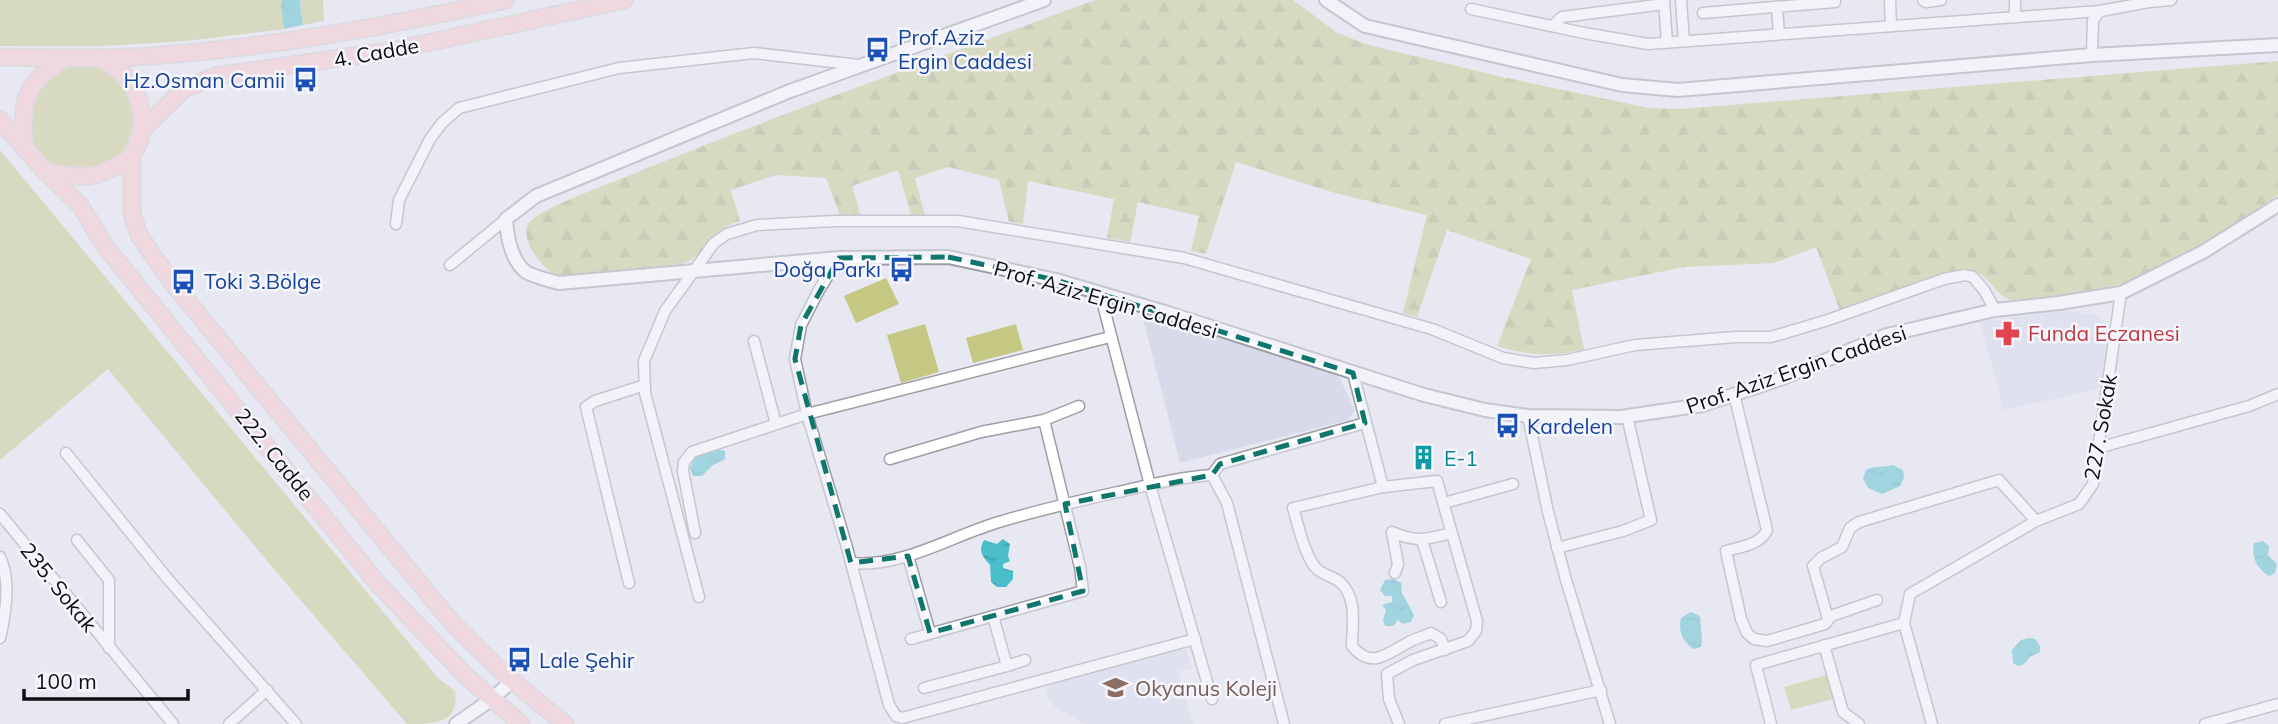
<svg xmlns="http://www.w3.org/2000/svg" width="2278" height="724" font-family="Mulish,sans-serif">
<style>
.built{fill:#d8d9e9}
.green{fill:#c4c883}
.forest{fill:url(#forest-firs)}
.water{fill:url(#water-ripples)}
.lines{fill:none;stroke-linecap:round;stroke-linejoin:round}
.minor-casing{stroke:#9e9ea7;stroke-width:13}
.tertiary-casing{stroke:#9e9ea7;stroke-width:16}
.primary-casing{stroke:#cacaca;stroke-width:19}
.minor{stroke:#fff;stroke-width:10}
.tertiary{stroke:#fff;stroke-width:12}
.primary{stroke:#f9c6ca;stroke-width:16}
.marked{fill:none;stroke:#0f766e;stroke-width:5;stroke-dasharray:14 9;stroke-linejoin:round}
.labels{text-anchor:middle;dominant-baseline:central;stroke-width:5;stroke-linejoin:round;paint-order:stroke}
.transit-label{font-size:21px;fill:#164399;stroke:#f5f6fe;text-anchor:start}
.street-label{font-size:21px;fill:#0c0d10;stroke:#f5f6fe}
.health-label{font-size:21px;fill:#be3a42;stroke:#f5f6fe;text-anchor:start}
.culture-label{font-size:21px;fill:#0d838f;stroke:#f5f6fe;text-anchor:start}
.education-label{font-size:21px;fill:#785e54;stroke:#f5f6fe;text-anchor:start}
</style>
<defs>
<pattern id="forest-firs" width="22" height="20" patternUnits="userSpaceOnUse" patternTransform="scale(1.75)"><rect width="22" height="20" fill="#c4c883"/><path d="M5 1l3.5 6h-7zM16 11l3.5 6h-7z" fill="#a7ab70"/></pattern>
<pattern id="water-ripples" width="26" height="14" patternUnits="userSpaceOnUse" patternTransform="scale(1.75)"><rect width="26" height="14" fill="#4abeca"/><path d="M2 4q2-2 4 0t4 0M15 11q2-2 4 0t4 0" fill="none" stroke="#40a2ac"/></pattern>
</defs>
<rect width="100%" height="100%" fill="#e8e8f2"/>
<!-- built -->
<g class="built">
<path d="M2061,311L2094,314L2104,322L2110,341L2102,388L2004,410L1980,322Z"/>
<path d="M1142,314L1338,375L1355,410L1348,420L1180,463Z"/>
<path d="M1179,649L1186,650L1192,668L1178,671L1193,724H1085L1055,707L1048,697L1046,690L1049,685Z"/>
</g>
<!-- green -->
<g class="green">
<path d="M0,0H282L281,6L284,29L186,41L102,46H0Z"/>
<path d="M301,0H323L324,21L303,25L300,6Z"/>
<path d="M70,65C83,65 96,66 108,73C131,89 140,122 126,146C122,153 116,163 108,166C96,171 72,170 58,172L31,150L26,98L37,82Z"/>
<path d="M0,150L438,678L455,691C460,724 433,724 407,724L267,561L108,369L0,460Z"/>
<path d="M886,278L899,304L856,323L844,296Z"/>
<path d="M925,324L939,372L901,383L887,335Z"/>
<path d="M1016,324L1023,350L973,363L966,338Z"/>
<path d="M1827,675L1834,699L1791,710L1784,687Z"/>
</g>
<!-- forest -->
<path class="forest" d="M1095,0H1293L1336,32L1365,44L1502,77L1649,108L1681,109L2278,61V195C2236,222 2194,253 2148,274C2105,293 2057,296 2010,300C1984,288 1992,265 1952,271L1840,311L1816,247L1774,263L1684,267L1572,290L1584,350C1551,356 1529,356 1497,346L1531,259L1447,230L1417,317L1403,313L1427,215L1335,193L1236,162L1206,254L1191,251L1199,216L1138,202L1130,242L1107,238L1114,199L1028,181L1023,224L1009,222L999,180L948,167L915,178L925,215H911L898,170L852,186L861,216H840L826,178L776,175L731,190L740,221C705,231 711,255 681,264L556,276C543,269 519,239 528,224C537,210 605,185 623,178C779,114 937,58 1095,0Z"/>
<!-- water -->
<g class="water">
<path d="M282,0H301L300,6L303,25L284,29L281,6Z"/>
<path d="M710,448L725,451V459L713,465L702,476H693L690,468C694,457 700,452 710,448Z"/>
<path d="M1893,465L1903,470L1904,478L1900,486L1882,494L1868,488L1863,479L1866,470C1874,465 1884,468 1893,465Z"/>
<path d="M1003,539L1010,544L1008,556L1010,561L1003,564V568L1013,571V579L1006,587H997L991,582L990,565C982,556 978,551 984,540L997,544Z"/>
<path d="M2263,541L2269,546L2268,555L2277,564L2275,573L2269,576C2257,569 2251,557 2254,543Z"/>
<path d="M1393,579L1401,583L1402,593L1414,615L1411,622L1403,624L1398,620L1393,626H1385L1383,620L1386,610L1382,605L1392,602V596H1385L1380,590L1385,580Z"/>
<path d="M1691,612L1700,616L1702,640L1701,647L1693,649C1682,640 1678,632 1681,618Z"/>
<path d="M2029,638L2035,639L2040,646V652L2030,657L2024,664L2018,666L2013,663L2012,650L2021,640Z"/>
</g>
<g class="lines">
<defs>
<g id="minor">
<path d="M1681,0L1684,41"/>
<path d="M1890,0L1891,26"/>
<path d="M1923,0L1926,2L1941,0"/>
<path d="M2015,0V17"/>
<path d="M1664,1L1667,42"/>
<path d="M2149,2L2171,0"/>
<path d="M1777,7L1779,34"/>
<path d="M1471,9L1584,33L1648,44L2100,11"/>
<path d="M1703,13L1835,2V0"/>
<path d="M1552,26L1562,17L1664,4"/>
<path d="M2092,55L2093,20L2100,11L2149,2V0"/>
<path d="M396,224L399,200L430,139L442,123L459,108L619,68L754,53L859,65"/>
<path d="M839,258L819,290L801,325L795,359L807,414L846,544L889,705L896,716L902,718L1195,639"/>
<path d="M450,265L506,219"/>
<path d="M1100,293L1150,485L1212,699"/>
<path d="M754,341L776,424"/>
<path d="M1353,373L1383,487L1293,508C1298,524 1305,558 1317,569C1323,575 1335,577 1341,583C1358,600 1352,625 1352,646C1372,671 1389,652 1411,641C1417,638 1425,636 1431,633L1441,639L1445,650"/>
<path d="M1734,394L1767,530C1761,545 1739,547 1726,551L1741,619L1747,633L1754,639L1767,641L1825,624L1831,616L1877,600"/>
<path d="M1528,416L1548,512L1566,580L1610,724"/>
<path d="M2098,448L2249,406L2278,394"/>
<path d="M66,453L167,578L296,724"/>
<path d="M890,459L981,432L1044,420L1079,406"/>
<path d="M1212,475L1227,503L1284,724"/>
<path d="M1383,487L1437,481L1477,621L1476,631L1468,641L1413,660L1387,674L1389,699L1399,724"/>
<path d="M1444,503L1513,484"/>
<path d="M0,514L173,724"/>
<path d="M695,533L683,471L684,462L692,452L807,414L1110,337"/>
<path d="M77,540L109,580V648"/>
<path d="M1422,540L1441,602"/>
<path d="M1557,548L1623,531L1651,520L1627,416"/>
<path d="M908,556L930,633"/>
<path d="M0,557C11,580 6,613 0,638"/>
<path d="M851,563C902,568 951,536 999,522C1038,510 1078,501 1118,492C1149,485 1180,477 1212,475L1220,464L1365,423"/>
<path d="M1395,573L1398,564L1392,532C1418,543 1426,539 1452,533"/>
<path d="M629,583L586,407L595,401L645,385"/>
<path d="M699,597L645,393L644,361L665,311L714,243L727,234L757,225L835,221H958L1184,258L1432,329L1503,358L1534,363L1567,360L1635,345L1736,337H1771L1828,320L1944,279L1965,275L1973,277L1984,290L1995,310"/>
<path d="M1828,619L1813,566L1821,558L1842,547L1850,528L1859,522L1999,480L2036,521"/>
<path d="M911,639L1083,591L1080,567L1044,420"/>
<path d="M1824,645L1843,712L1859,724"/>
<path d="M1007,666L1025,660"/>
<path d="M924,688L1007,666L993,616"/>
<path d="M229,724L267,690"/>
<path d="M1445,724L1601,690"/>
<path d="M1771,724L1756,665L1904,623"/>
<path d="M1932,724L1904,623L1910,594L2036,521L2079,504L2093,484L2121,293"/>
<path d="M2205,724L2278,704"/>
</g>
<g id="tertiary">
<path d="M1044,0L790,91L536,196L506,219C507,236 511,260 526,272C534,277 549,280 559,283L839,258L948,257L1056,280L1168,313L1424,395L1485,410L1528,416L1621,417L1703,405L1780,379L1887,335L1995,310L2059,303L2121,293L2203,252L2278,205"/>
<path d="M1326,0L1365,26L1622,85L1678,90L2092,55L2278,45"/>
<path d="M456,724L492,699L512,681"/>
</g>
<g id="primary">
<path d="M0,57C58,58 118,60 175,54C287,45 396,24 506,0"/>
<path d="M0,120L44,170L80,205L105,246L378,584L467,677L521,724"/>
<path d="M143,129L184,89L216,76L395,50L624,0"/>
<path d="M24,148C22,103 22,84 64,59"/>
<path d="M132,157V214L139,235L170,280L454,625L504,674L565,724"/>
<path d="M46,171C60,174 74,178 89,176C99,175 127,163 132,155C147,134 144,104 131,83C123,71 110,64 97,57"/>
</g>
</defs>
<!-- minor casing -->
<use href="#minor" class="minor-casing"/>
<!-- tertiary casing -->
<use href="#tertiary" class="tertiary-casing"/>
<!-- primary casing -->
<use href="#primary" class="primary-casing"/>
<!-- minor -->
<use href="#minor" class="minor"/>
<!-- tertiary -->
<use href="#tertiary" class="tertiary"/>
<!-- primary -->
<use href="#primary" class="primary"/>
</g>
<!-- marked area -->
<path d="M0 0H2278V724H0ZM948,257L1056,280L1353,373L1365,423L1220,464L1212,475L1065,504L1083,591L930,633L908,556L851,563L795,359L801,325L839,258Z" fill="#e8e8f2" fill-opacity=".55" fill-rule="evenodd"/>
<path class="marked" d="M948,257L1056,280L1353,373L1365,423L1220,464L1212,475L1065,504L1083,591L930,633L908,556L851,563L795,359L801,325L839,258Z"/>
<!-- icons -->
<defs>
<symbol id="bus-bare" viewBox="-9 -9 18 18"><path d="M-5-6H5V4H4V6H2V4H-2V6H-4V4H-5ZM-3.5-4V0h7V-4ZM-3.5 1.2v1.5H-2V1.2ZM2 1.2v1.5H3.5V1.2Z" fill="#1a4fb4" stroke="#f5f6fe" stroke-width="2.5" paint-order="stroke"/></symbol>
<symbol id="pharmacy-bare" viewBox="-9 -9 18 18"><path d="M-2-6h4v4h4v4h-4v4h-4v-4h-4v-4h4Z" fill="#e0444e" stroke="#f5f6fe" stroke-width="2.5" paint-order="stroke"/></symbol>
<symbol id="building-bare" viewBox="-9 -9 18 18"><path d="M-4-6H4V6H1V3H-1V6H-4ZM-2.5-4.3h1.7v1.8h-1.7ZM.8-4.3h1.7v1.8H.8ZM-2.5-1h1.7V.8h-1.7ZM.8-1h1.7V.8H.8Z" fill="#0f9aa8" stroke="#f5f6fe" stroke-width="2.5" paint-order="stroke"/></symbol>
<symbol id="school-bare" viewBox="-9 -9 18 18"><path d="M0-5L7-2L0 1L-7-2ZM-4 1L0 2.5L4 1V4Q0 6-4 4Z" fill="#8d6e63" stroke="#f5f6fe" stroke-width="2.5" paint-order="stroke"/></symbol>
</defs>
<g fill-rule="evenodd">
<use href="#bus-bare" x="860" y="32" width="35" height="35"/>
<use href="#bus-bare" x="288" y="62" width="35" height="35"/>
<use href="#bus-bare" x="884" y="252" width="35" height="35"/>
<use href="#bus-bare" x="166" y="264" width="35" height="35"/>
<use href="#pharmacy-bare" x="1990" y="316" width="35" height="35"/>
<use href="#bus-bare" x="1490" y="408" width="35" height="35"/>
<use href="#building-bare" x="1406" y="440" width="35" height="35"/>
<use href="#bus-bare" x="502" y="642" width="35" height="35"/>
<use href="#school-bare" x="1098" y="670" width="35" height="35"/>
</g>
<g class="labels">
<!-- transit labels -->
<g class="transit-label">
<text x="898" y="37">Prof.Aziz<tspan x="898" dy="24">Ergin Caddesi</tspan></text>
<text x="285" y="80" text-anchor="end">Hz.Osman Camii</text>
<text x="881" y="269" text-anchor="end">Doğa Parkı</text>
<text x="204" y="281">Toki 3.Bölge</text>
<text x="1527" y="426">Kardelen</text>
<text x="539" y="660">Lale Şehir</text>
</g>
<!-- street labels -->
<g class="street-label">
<text transform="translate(376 52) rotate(-10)">4. Cadde</text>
<text transform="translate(1106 299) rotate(16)">Prof. Aziz Ergin Caddesi</text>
<text transform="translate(1796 369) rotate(-19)">Prof. Aziz Ergin Caddesi</text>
<text transform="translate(2100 427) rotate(-80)">227. Sokak</text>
<text transform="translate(275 454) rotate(51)">222. Cadde</text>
<text transform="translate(59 587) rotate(51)">235. Sokak</text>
</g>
<!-- health labels -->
<g class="health-label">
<text x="2028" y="333">Funda Eczanesi</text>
</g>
<!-- culture labels -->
<g class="culture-label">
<text x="1444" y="458">E-1</text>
</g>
<!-- education labels -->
<g class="education-label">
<text x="1135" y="688">Okyanus Koleji</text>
</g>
</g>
<!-- scale -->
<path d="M24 689v10h164v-10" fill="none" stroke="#0c0d10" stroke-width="3.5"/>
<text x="35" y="689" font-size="21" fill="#0c0d10" stroke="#f5f6fe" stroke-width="5" paint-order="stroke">100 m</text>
</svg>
